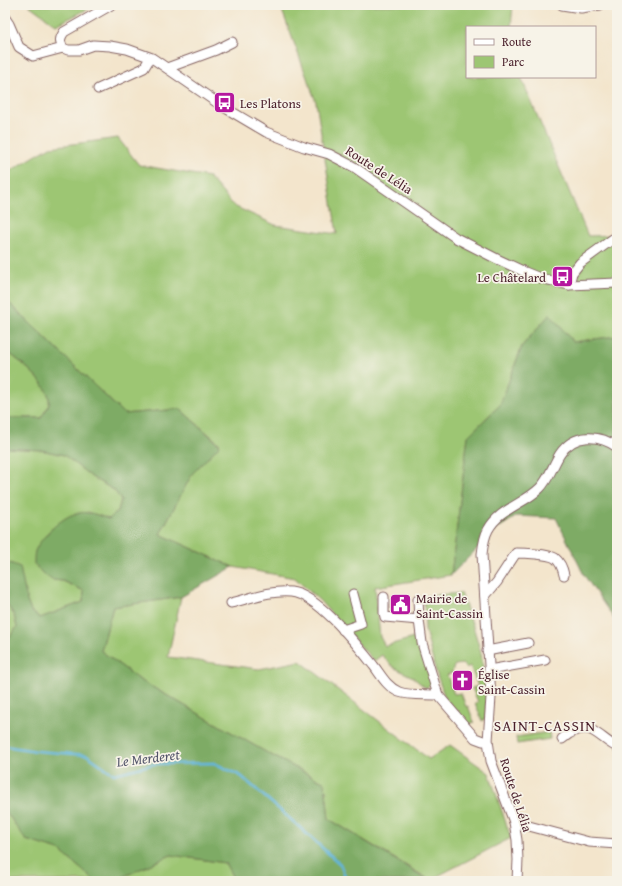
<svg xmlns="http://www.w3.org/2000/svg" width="622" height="886" font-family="'Gentium Book Plus',serif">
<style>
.green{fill:#9dc673;stroke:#74724f}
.forest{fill:#7eab65;stroke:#646548}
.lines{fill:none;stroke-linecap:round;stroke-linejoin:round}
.stream{stroke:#62b6de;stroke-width:2.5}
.minor-casing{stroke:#856463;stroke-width:11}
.minor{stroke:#fff;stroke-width:9}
.labels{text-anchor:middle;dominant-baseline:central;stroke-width:3.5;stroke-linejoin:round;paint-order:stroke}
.poi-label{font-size:13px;fill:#4a1f2b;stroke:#f7f3e8;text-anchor:start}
.street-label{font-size:13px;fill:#4a1f2b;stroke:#f7f3e8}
.water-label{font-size:14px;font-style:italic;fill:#52546a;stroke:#f7f3e8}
.quarter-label{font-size:15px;letter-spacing:1px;fill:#4a1f2b;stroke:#f7f3e8}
</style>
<rect width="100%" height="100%" fill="#f7f3e8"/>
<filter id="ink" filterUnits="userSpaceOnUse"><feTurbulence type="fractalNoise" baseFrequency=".025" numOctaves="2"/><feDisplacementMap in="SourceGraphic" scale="8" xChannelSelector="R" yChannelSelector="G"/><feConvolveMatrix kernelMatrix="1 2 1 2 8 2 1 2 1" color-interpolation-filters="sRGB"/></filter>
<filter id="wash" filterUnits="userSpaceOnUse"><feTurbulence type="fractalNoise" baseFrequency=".012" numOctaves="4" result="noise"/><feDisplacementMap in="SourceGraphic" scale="16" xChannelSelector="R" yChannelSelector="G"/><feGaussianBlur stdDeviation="0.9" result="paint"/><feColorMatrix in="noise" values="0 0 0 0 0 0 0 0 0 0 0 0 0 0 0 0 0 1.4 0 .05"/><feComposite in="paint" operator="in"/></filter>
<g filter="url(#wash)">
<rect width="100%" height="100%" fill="#f3e5cc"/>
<!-- green -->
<g class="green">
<path d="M29,5H96L56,25Z"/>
<path d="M280,5H513L511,27H467V77H521L588,236L617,235V336L573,342L550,315L522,346L500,405L468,436L451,575L375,587L380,637L385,646L417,637L433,683L426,688L411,676L393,667L382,655L374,661L320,601L295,578L233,567L160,534L192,474L220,444L180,409L124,414L5,299V174L50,147L118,138L139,165L209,177L234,206L275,225L337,234L316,102Z"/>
<path d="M5,350C18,360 53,385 49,404C48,408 43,414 41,418H5Z"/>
<path d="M5,448L41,450L64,455L93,478L114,490L121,499L118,511L109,519L88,512L66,518L48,532L35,552L52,580L63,581L84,591L83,602L40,618L31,611L10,563L5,568Z"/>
<path d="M461,593L473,626L481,653L487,696L485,719L482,721L475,703L478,702L472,688L478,686L470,666L466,668L462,664L455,665L453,668L452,673L447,675L454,694L461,693L466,707L468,706L474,722L468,725L445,698L436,672L425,630L424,596Z"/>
<path d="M181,597L168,657L259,669L300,661L429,759L450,745L489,773L511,838L430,880L329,819L325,783L271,755L140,680L101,651L113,607Z"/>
<path d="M5,601L14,615L17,627L5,643Z"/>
<path d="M549,732L550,739L517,744L516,737Z"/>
<path d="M5,810L26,840L59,850L95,881H5Z"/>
<path d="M171,855L225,863L235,881H114Z"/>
</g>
<!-- forest -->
<g class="forest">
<path d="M5,299L124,414L180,409L220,445L192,474L160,534L233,567L181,597L113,607L101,651L140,680L271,755L325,783L329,819L430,881H235L225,863L171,855L114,881H95L59,850L26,840L5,810V643L17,627L14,615L5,601V568L10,563L20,567L27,601L31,611L40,618L83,602L84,591L63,581L52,580L42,573L34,564C34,560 34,555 35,551C41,537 64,514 79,513C90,511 99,516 109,519L118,511L121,500L114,490L93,478L64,455L41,450L5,448V418H41C43,414 48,408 49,404C53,385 18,360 5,350Z"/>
<path d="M550,314L573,342L617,336V623L584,575L556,518L517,516L497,529L451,575L468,436L500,405L522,346Z"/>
</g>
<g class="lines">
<!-- stream -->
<path class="stream" d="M5,746L36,751L87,755L114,774L154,764L214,763L241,776L297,825L340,864L347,881"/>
</g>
</g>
<g filter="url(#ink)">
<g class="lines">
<defs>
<g id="minor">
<path d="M111,5L64,32C60,38 59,41 63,48L68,50H79L93,45L110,46L127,49L152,58L222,106L266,132L304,147L329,154L354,167L456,238L497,259L525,272L540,278L569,285L617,283"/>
<path d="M562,5L581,8L600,5"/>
<path d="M5,18L9,24L19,47L33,56L63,48"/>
<path d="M167,68L216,50L232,42"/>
<path d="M98,89L144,68L150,58"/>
<path d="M569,285L572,273L580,263L617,236"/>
<path d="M485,596L497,582L516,553C524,553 548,554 555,558C560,562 563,570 564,575"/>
<path d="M384,597V613L385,617L419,620"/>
<path d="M418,599L419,620L422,643L438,695"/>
<path d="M231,603C251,598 271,590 291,592C318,595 357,645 374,666C381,675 387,687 399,692C409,696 427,694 438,695L475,738L483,741H488"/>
<path d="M343,630L361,624L353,594"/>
<path d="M487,651L528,643"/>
<path d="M489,670L545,660"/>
<path d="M562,739C570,732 583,725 593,731C602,736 608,743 617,747"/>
<path d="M514,822L589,842L617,844"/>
<path d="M517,881L518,860L517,840L514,822L491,761L488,741L491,697L482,554C483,546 484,537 488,530C499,509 524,504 540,488C549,479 553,465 560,454C574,433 599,434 617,447"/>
</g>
</defs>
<!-- minor casing -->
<use href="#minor" class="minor-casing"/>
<!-- minor -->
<use href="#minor" class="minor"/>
</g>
</g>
<!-- icons -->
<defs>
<symbol id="bus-square" viewBox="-11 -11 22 22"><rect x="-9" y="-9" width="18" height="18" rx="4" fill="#b5179e" stroke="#f7f3e8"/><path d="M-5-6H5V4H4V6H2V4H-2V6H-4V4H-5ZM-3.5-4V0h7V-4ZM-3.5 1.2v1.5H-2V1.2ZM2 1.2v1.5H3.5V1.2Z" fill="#fff"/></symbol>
<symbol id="civic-square" viewBox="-11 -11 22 22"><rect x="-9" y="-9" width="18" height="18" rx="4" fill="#b5179e" stroke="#f7f3e8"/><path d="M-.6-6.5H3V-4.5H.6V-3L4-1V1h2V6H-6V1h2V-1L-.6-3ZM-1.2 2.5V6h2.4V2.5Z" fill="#fff"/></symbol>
<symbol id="church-square" viewBox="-11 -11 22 22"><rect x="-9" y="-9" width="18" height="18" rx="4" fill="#b5179e" stroke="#f7f3e8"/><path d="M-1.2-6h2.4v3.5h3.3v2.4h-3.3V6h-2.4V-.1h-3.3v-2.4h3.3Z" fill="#fff"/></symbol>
</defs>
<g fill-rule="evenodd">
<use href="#bus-square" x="212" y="90" width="25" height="25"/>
<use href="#bus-square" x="550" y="264" width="25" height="25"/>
<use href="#civic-square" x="388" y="592" width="25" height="25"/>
<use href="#church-square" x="450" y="668" width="25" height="25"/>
</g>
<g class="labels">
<!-- poi labels -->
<g class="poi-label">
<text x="240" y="103">Les Platons</text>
<text x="546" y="277" text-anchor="end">Le Châtelard</text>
<text x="416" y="598">Mairie de<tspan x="416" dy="15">Saint-Cassin</tspan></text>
<text x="478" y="674">Église<tspan x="478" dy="15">Saint-Cassin</tspan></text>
</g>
<!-- street labels -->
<g class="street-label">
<text transform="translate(379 170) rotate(33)">Route de Lélia</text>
<text transform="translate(516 795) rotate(72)">Route de Lélia</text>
</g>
<!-- water labels -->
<g class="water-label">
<text transform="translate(148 758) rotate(-7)">Le Merderet</text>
</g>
<!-- quarter labels -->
<g class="quarter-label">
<text x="545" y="725">SAINT-CASSIN</text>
</g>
</g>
<!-- margin -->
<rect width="622" height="886" fill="none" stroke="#f7f3e8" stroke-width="20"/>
<!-- legend -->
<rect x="466" y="26" width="130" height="52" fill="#f7f3e8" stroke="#b29e9c"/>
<rect x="474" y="39" width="20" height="6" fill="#ffffff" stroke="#b29e9c"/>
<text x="502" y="46" font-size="12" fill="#4a1f2b">Route</text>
<rect x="474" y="56" width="20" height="12" fill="#9dc673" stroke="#b29e9c"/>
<text x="502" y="66" font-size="12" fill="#4a1f2b">Parc</text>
</svg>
